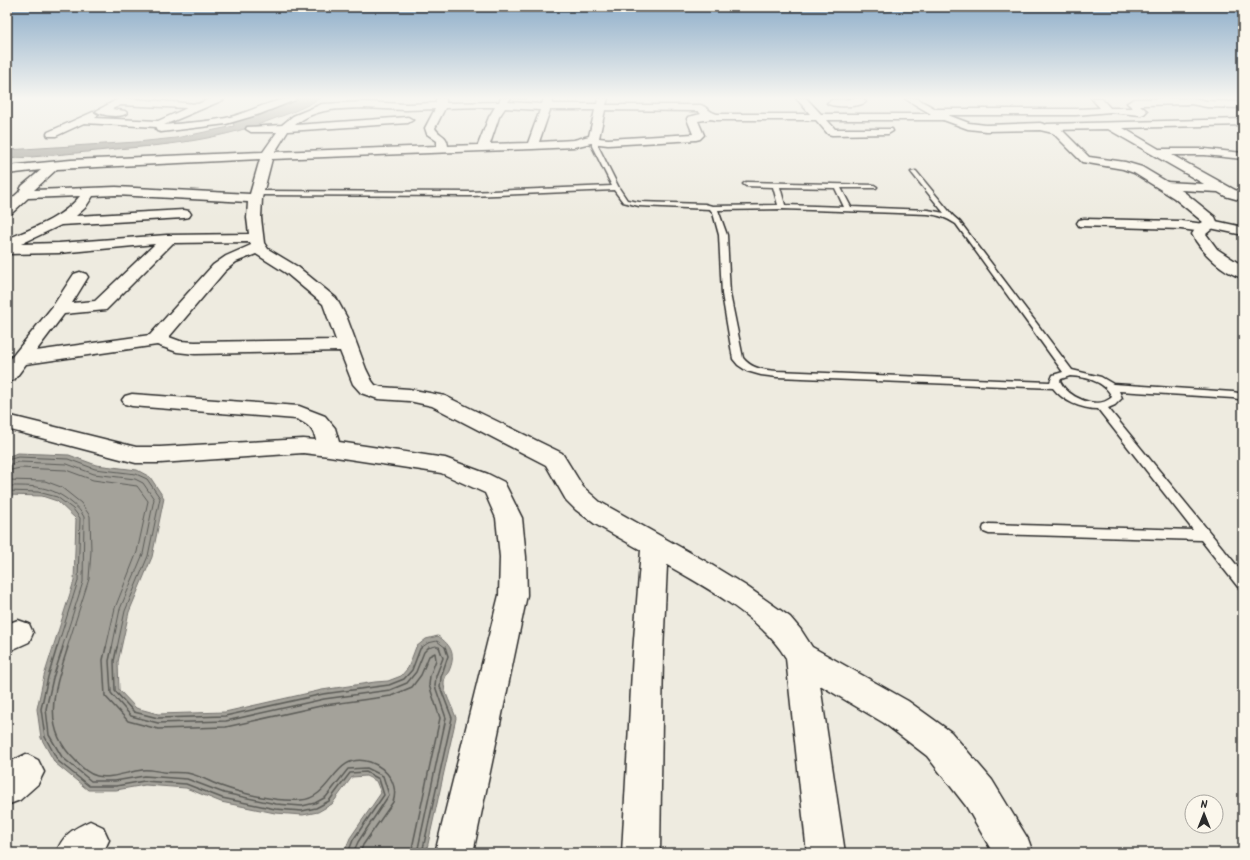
<svg xmlns="http://www.w3.org/2000/svg" width="1250" height="860" font-family="Kalam,sans-serif">
<style>
.water{fill:#a4a29a;stroke:#74726e}
.lines{fill:none;stroke-linecap:round;stroke-linejoin:round}
.shore-far1{stroke:#5b5b57;stroke-width:1}
.shore{stroke:#5b5b57;stroke-width:1.5}
.lane-casing{stroke:#2b2b2b;stroke-width:3}
.street-casing{stroke:#2b2b2b;stroke-width:3}
.secondary-casing{stroke:#2b2b2b;stroke-width:3}
.lane{fill:#fbf7ec;fill-rule:evenodd}
.street{fill:#fbf7ec;fill-rule:evenodd}
.secondary{fill:#fbf7ec;fill-rule:evenodd}
.wall{fill:#9e9c96;stroke:#2b2b2b}
</style>
<rect width="100%" height="100%" fill="#eeebe0"/>
<filter id="ink" filterUnits="userSpaceOnUse"><feTurbulence type="fractalNoise" baseFrequency=".025" numOctaves="2"/><feDisplacementMap in="SourceGraphic" scale="8" xChannelSelector="R" yChannelSelector="G"/><feConvolveMatrix kernelMatrix="1 2 1 2 8 2 1 2 1" color-interpolation-filters="sRGB"/></filter>
<g filter="url(#ink)">
<!-- water -->
<g class="water">
<path d="M298,98H320C306,107 291,113 276,118C224,139 171,145 116,149C80,153 43,156 7,159V150L137,142L176,138L234,126L233,122L236,121Z"/>
<path d="M17,453L69,455L96,465L137,470L150,477L164,498L152,557L129,612L118,662L119,690L136,708L158,714L225,712L322,690L375,682L388,681L401,676L408,668L416,647L426,639L438,636C452,646 456,655 449,671C447,674 444,679 444,682C443,691 453,708 456,718L426,853H344L350,838L381,793L376,781L366,776L352,777L332,804L318,812L303,815L275,813L221,802L186,788L145,785L116,790H88L55,763L41,738L37,709L44,676L74,581L76,519L57,501L42,496L7,495V457Z"/>
</g>
<g class="lines">
<!-- shore-far1 -->
<g class="shore-far1">
<path d="M7,460L18,457L68,459L95,469L136,474L147,479L160,498L148,556L125,611L117,648"/>
<path d="M7,465L19,462L67,464L94,474L135,479L143,483L154,499L143,554L120,609L112,648"/>
<path d="M7,471L20,468L66,470L93,480L137,486L148,501L137,552L115,608L106,648"/>
<path d="M7,480L45,481L61,487L81,503L90,516L91,551L89,579L67,648"/>
<path d="M7,486C34,486 50,485 72,503C77,507 81,511 84,517L83,582L62,648"/>
<path d="M7,491L38,492L57,497L73,509L80,518L78,581L57,648"/>
<path d="M421,648L428,643L437,641L446,648"/>
<path d="M428,648L436,646L440,648"/>
</g>
<!-- shore -->
<g class="shore">
<path d="M57,647L48,677L41,709L45,737L58,761L89,786H116L144,781L186,784L222,798L275,809L302,811L316,808L329,801L350,773L366,772L379,779L384,795L353,840L348,853"/>
<path d="M63,647L53,678L46,709L49,735L62,757L91,781H115L144,776L187,779L224,793L276,804L302,806L315,803L326,797L348,769L367,768L383,776L389,795L358,842L353,853"/>
<path d="M68,647C55,688 40,727 75,760C80,766 88,774 97,776C111,779 127,772 142,770C149,769 156,771 163,772C171,773 179,772 187,773C199,775 210,782 221,786C243,794 277,802 301,800C333,798 333,751 370,762C379,765 386,771 391,779C395,787 396,794 393,802L363,845L360,853"/>
<path d="M106,647L103,660L105,696L128,721L158,729L226,727L325,705L391,696L412,687L421,675L429,656L435,653L436,660L430,676L429,685L440,718L411,853"/>
<path d="M112,647L109,661L111,693L131,716L158,723L226,721L324,699L390,690L407,683L416,672L424,652L429,647"/>
<path d="M117,647L114,661L115,691L134,712L158,718L225,716L323,694L389,685L404,679L412,670L420,649L422,647"/>
<path d="M417,853L446,718L435,686L436,676L443,658L439,647"/>
<path d="M422,853L452,718L440,687L441,677L448,656L445,647"/>
</g>
<defs>
<path id="lane" d="M595,140L598,142V146L619,188L627,200L639,202L705,204L712,206L778,205L773,187L746,186L743,184L746,182L874,185L877,187L876,188H841L851,207L928,210L944,213L911,172L916,171L953,216L960,222L1072,370L1101,377L1113,384L1233,392L1243,394V400L1233,398L1119,391L1122,398L1115,405L1108,408L1243,573V589L1238,587L1201,540L989,534L984,532L983,529L984,526L989,524L1193,530L1098,409C1081,409 1063,401 1053,388L777,377L761,375L747,371L738,365L733,359L722,294L719,235L713,213L710,209L639,206L623,202L614,190L470,196L256,195L253,193L256,191L470,192L612,186L592,146V142ZM780,187L835,188L844,207L785,205ZM782,209L928,214C939,215 947,218 956,224L1063,372L1053,375L1050,382L777,371C764,370 752,369 743,358L730,294L727,235L718,210ZM1070,376C1086,377 1105,381 1112,397C1097,411 1067,397 1060,381L1061,379Z"/>
<g id="street">
<path d="M120,98L198,104L212,98H225L223,100L164,125C184,123 206,122 226,118C250,113 272,98 297,98L295,100L260,114L226,124L161,132L157,131L156,129L157,127L84,123L56,136H48L47,134L48,132L93,112L98,115L95,118L158,121L187,108L121,105L112,109L125,111L127,113C122,118 101,116 96,111Z"/>
<path d="M436,98H446V103L499,102L501,98H511L508,102L542,104L544,98H554L552,104H597L598,98H608L606,105H701C707,107 709,112 717,114H810L796,98H806L821,114H931L930,112L932,110L935,109H1076L1100,108L1091,98H1101L1110,108H1133L1127,103L1134,99L1193,98L1207,101L1243,102V108L1207,107L1191,104L1140,105L1147,111L1144,114L1141,115L1110,112L1076,115H949L950,117L949,119L945,120H827L835,129H892L893,131L888,134L832,135L828,134L816,120H716L711,119L698,121L704,135L700,139L696,140L608,145L591,143L574,147L532,149L272,159L262,198L261,218L264,243L268,249L298,267L336,298L347,318L366,369L372,381L375,385L381,387L409,389L445,396L562,453L583,487L600,502L705,561L746,586L790,617L801,630L812,647L908,701L951,732L992,780L1028,839L1033,853H993L966,806L927,756L884,723L820,685L845,853H807L786,658C763,619 706,587 667,565L663,652L660,853H622L633,652L641,550L595,524L576,510L566,500L546,465L432,406L409,401L378,399L361,393L353,384L340,351L195,354L177,352L157,345L26,364L14,380L7,382V363L53,306L74,274L80,272L86,274L88,277L72,303L95,301L155,244L59,253L7,254V239C33,228 61,219 80,196L28,198L12,213L7,214V203L19,192L22,186L41,170L7,174V166L71,160L263,152L277,132H251L246,129L247,127L282,125L293,116L322,104L364,102L406,104L436,103ZM483,107H495L489,117L478,145L448,146C447,134 439,136 435,128L445,108ZM364,108L406,110L435,109L425,128L427,134L437,141V146L275,152L288,131L408,123L413,120L408,117L295,125C315,108 339,109 364,108ZM505,108L540,110L528,143L490,144L499,117ZM550,110H595L589,136L574,140L539,142ZM605,110L698,111L701,114L688,117L687,119L693,134L608,139L599,138ZM260,159L250,194L116,187L34,190L57,169ZM116,195L248,202L247,218L249,234L167,235L59,243L21,244L61,225L184,218L189,217L191,214L189,211L184,210L76,216L85,208L93,196ZM250,242L251,245L226,256L213,265L150,335L36,351L64,314L106,310L173,243ZM256,254L286,273L323,304L336,340L195,342L180,341L169,337L225,271L236,262Z"/>
<path d="M851,98H862L866,102C861,107 832,108 827,103L832,100L852,99Z"/>
<path d="M1243,119V125L1123,128L1159,149H1205L1243,153V159L1205,155H1172L1235,190L1243,193V201L1225,196L1218,192L1162,189L1160,186L1162,183L1166,182L1204,184L1108,129L1047,130L1042,127L1047,124Z"/>
<path d="M1084,219L1181,221L1204,224L1206,221L1211,220L1243,227V235L1210,228L1208,231L1203,232L1181,229L1079,226L1077,223L1079,220Z"/>
<path d="M132,394L299,406L325,416L335,428L339,442L445,458L488,474L504,482L522,518L526,557L527,595L473,853H435L499,595L500,557L496,518L485,493L441,473L329,456L303,453L160,463H136L7,429V415L136,447H160L303,439L316,440C313,428 308,424 296,419L132,406L125,404L122,400L125,396Z"/>
<path d="M18,620L29,624L33,633L29,642L7,652V624Z"/>
<path d="M26,754L38,760L44,772L38,784L20,800L7,805V765L14,760Z"/>
<path d="M90,821L103,827L109,840L103,853H56C63,835 72,829 90,821Z"/>
</g>
<path id="secondary" d="M904,98H916L945,114L969,123L986,125L1040,123L1061,129L1089,157L1125,162L1142,167L1184,192L1215,217L1218,224L1206,234L1217,249L1243,266V278C1223,273 1201,252 1192,234L1198,225L1203,222L1174,198L1134,173L1123,169L1082,162L1053,133L1040,130L986,131L968,129L938,118Z"/>
</defs>
<!-- lane casing -->
<use href="#lane" class="lane-casing"/>
<!-- street casing -->
<use href="#street" class="street-casing"/>
<!-- secondary casing -->
<use href="#secondary" class="secondary-casing"/>
<!-- lane -->
<use href="#lane" class="lane"/>
<!-- street -->
<use href="#street" class="street"/>
<!-- secondary -->
<use href="#secondary" class="secondary"/>
</g>
<!-- wall -->
<path class="wall" d="M510,98H526V99Z"/>
</g>
<!-- sky -->
<linearGradient id="sky" x2="0" y2="1"><stop stop-color="#8dadc9"/><stop offset="0.45" stop-color="#f7f6f1"/><stop offset="1" stop-color="#f7f6f1" stop-opacity="0"/></linearGradient>
<rect width="1250" height="218" fill="url(#sky)"/>
<!-- margin -->
<rect width="1250" height="860" fill="none" stroke="#fbf7ec" stroke-width="24"/>
<rect x="12" y="12" width="1226" height="836" fill="none" stroke="#2b2b2b" stroke-width="1.5" filter="url(#ink)"/>
<!-- north arrow -->
<g transform="translate(1204 814)"><circle r="19" fill="#fbf7ec" stroke="#a8a59f"/>
<path d="M0-3L7 15L0 10L-7 15Z" fill="#2b2b2b"/>
<text y="-6" font-size="11" font-weight="bold" text-anchor="middle" fill="#2b2b2b">N</text>
</g>
</svg>
